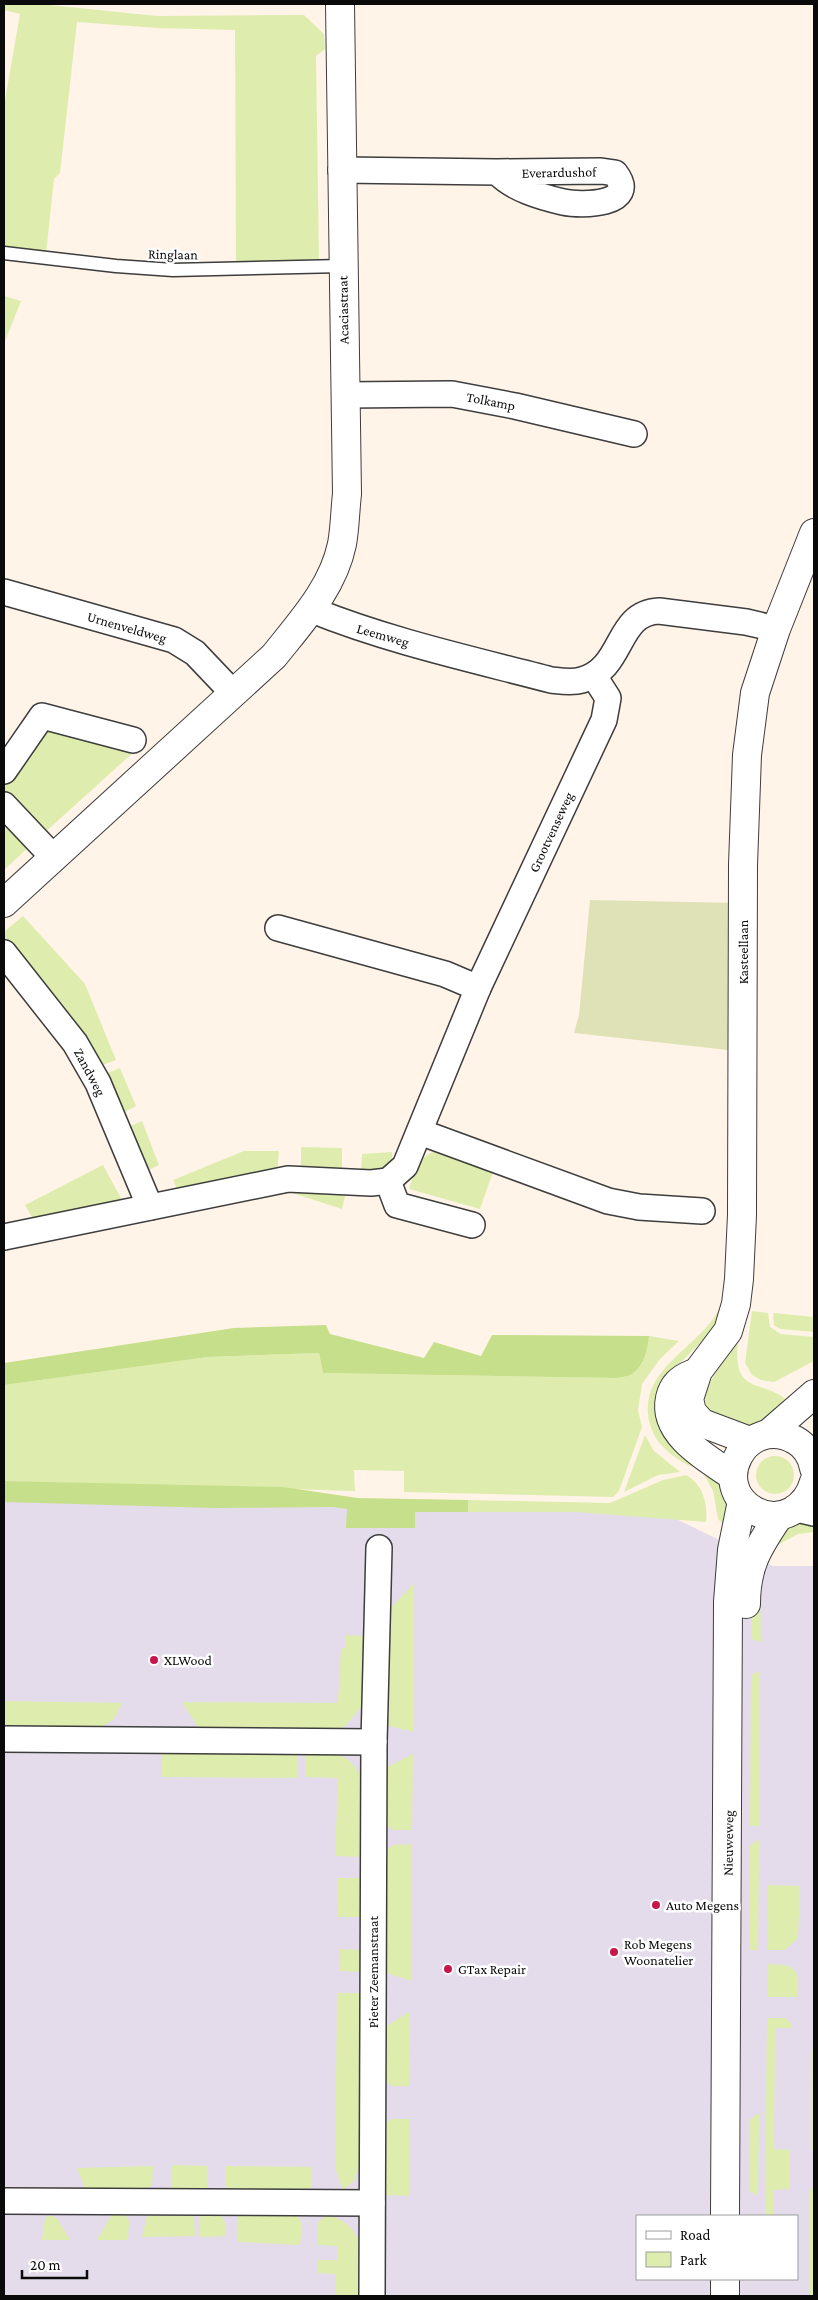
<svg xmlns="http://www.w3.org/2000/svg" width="818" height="2300" font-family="'Crimson Pro',serif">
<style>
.industrial{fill:#e5dceb;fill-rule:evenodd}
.green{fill:#deedad}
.forest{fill:#c6df8b}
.cemetery{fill:#dfe2b7}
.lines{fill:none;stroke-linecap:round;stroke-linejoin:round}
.service-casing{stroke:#3d3d3d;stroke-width:15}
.minor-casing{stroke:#3d3d3d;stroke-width:28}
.tertiary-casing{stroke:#3d3d3d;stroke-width:30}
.service{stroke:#fff;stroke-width:12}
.minor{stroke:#fff;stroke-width:25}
.tertiary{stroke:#fff;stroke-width:28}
.poi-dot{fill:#c6164c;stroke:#fff;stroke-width:2}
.labels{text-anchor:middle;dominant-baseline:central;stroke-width:5;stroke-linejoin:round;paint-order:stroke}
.street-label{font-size:14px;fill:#0a0a0a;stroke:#fff}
.poi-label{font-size:14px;fill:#0a0a0a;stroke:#fff;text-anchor:start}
</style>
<rect width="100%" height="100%" fill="#fff4e7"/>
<!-- industrial -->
<path class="industrial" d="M4,1494L666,1514L773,1566H814V2296H4ZM637,2216H797V2279H637Z"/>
<!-- green -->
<g class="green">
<path d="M4,4H40L157,16L304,15L324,34L325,49L316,56L319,261L236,264L235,30L157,28L77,22L60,173L54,179L46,254L4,248V106L20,14L4,10Z"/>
<path d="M4,296L21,301L4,344Z"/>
<path d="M43,728L137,749L42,835L5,793C2,779 34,741 43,728Z"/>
<path d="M4,819L31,845L4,870Z"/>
<path d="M23,916L85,984L116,1060L100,1066L65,1014L4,940V932Z"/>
<path d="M120,1068L136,1106L123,1113L105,1074Z"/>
<path d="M142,1121L159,1165L147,1171L128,1127Z"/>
<path d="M301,1147L342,1148V1168H301Z"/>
<path d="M244,1151H279L277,1174L178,1191L173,1180Z"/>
<path d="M437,1151L494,1169L480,1209L409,1189C415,1172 417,1156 437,1151Z"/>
<path d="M392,1152V1165L384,1171L361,1174L362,1154Z"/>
<path d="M103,1165L122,1200L36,1224L25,1205Z"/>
<path d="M312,1189L346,1192L342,1209L289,1192Z"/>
<path d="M720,1308L723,1311L708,1335L672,1371L696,1458L692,1467C674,1458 655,1445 650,1424C636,1369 698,1350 720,1308Z"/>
<path d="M752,1311L768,1313L770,1327L781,1334L814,1337V1361L774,1382L761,1380L752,1375L745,1363Z"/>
<path d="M773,1313L814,1317V1332L780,1329L774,1325Z"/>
<path d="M649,1336L679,1341L660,1359L642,1384L638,1410L642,1427L619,1491L613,1497L404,1492V1471L354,1470L355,1491L4,1481V1385L208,1357L319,1353L323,1373L616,1378C620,1377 628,1377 632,1374C644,1366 648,1349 649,1336Z"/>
<path d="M735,1340H738C732,1400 763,1375 792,1405L778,1416L746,1429L708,1411C704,1401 704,1393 709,1384Z"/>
<path d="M645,1435L654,1451L680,1472L658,1475L624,1492Z"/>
<circle cx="775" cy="1475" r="19"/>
<path d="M714,1469L729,1504L724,1525L718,1519L713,1491L705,1476L704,1470Z"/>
<path d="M686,1475C703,1484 708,1504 706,1522L576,1512H468V1500L610,1503L663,1480Z"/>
<path d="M800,1520H814V1532L798,1534L776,1546L781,1529Z"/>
<path d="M414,1583V1732L386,1725V1613Z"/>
<path d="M753,1586H760L761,1642L751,1639Z"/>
<path d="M345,1635L364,1636L363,1705L346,1725L334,1732L199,1729L182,1702L338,1703L341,1648H346Z"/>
<path d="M760,1671V1826H750L751,1675Z"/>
<path d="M4,1701L122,1703L114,1719L100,1728H4Z"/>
<path d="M162,1753H298V1778L162,1777Z"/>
<path d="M305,1753C333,1753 349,1750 362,1779L363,1857L335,1856L338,1778L305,1777Z"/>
<path d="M413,1754L412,1830H393L386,1825L387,1767Z"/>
<path d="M759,1840L758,1950H749L750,1845Z"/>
<path d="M412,1844V1981L386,1973V1850L393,1845Z"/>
<path d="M337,1878H362L363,1917H338Z"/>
<path d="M768,1885L800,1886L798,1938L785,1950H767Z"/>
<path d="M340,1949L363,1950L361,1972L339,1971Z"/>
<path d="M767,1964C797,1965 799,1967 797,1997H767Z"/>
<path d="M337,1993H361L360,2164L354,2181L343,2190L335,2168Z"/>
<path d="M410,2011L409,2086H392L385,2080V2027Z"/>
<path d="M767,2018H786L791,2024V2028H775L774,2149L790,2150V2189L773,2190V2216H765Z"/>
<path d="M814,2037V2150H811L812,2054Z"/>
<path d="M759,2113L758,2196L749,2191V2120Z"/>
<path d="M391,2119H409V2196L383,2195L384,2126Z"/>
<path d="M172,2165L207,2166V2192H174L171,2185Z"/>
<path d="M153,2166L152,2185L142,2191H86L77,2168Z"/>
<path d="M225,2166L312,2167L311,2187L305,2193L228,2192L225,2182Z"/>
<rect x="810" y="2189" width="4" height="107"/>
<path d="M112,2214H125L129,2221L128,2240H97Z"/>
<path d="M194,2215L195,2236L142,2237L147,2216Z"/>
<path d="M199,2215H221L225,2223L226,2236L200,2237Z"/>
<path d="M327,2215C370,2226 360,2261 360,2296H335V2274L318,2273V2260H337V2246L318,2245V2222Z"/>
<path d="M47,2216H53L58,2220L70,2240H42L44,2223Z"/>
<path d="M237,2216H298L302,2224L300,2245L238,2242Z"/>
</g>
<!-- forest -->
<g class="forest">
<path d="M326,1325L330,1334L424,1358L434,1342L481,1356L492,1335L649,1336C648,1349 644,1366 632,1374C628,1377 620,1377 616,1378L323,1373L319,1353L208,1357L4,1385V1363L234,1328Z"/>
<path d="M4,1481L283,1487L358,1498L468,1500V1512H415V1528H346L347,1509L333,1507L214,1508L4,1502Z"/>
</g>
<!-- cemetery -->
<path class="cemetery" d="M590,900L738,903L737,1051L574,1033L579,1015Z"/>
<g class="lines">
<defs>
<path id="service" d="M4,253L116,266L173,270L342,266"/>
<g id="minor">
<path d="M341,170L497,172C513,189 541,197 563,202C582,206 640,205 615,173L601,171L497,172"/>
<path d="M345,395L452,394L515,406L634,434"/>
<path d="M4,592L174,640L195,653L233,693"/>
<path d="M312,610C389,641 471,659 551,680C561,681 572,683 582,680C625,668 615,613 659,611L746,622L776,629"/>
<path d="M4,771L42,716L133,740"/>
<path d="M4,805L54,858"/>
<path d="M278,928L445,974L478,988"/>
<path d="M4,953L75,1043L98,1083L150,1207"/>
<path d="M420,1132L608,1201L639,1207L702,1211"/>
<path d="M388,1181L397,1205L472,1225"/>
<path d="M4,1237L288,1179L371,1183L388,1181L405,1166L478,988L604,720L608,698L594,676"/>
<path d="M797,1509L814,1513"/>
<path d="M4,1739L374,1742"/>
<path d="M4,2201L372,2203"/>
<path d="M372,2296L374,1742L379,1548"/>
</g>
<g id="tertiary">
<path d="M4,903L274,656C301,622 333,588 342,544C345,528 345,511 347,494L340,4"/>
<path d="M692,1374C680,1379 673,1385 670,1398C662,1434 708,1459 733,1476"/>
<path d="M768,1434L814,1394"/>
<path d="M750,1441L702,1423L692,1412L689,1399L698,1371L728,1331L736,1304L739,1279L742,1215L743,865L747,755L755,693L776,629L814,533"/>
<path d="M814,1468C812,1457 806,1446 795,1440C746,1413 707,1485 755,1511C780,1525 807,1508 814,1482"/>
<path d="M746,1604C746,1566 758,1547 779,1516"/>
<path d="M725,2216L728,1602L732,1550L742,1501"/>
<path d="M725,2296V2279"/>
</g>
</defs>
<!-- service casing -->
<use href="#service" class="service-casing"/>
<!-- minor casing -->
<use href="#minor" class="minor-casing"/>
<!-- tertiary casing -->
<use href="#tertiary" class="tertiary-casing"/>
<!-- service -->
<use href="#service" class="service"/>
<!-- minor -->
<use href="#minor" class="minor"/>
<!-- tertiary -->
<use href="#tertiary" class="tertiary"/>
</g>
<!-- markers -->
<g class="poi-dot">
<circle cx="154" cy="1660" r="5"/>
<circle cx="656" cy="1905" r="5"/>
<circle cx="614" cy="1952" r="5"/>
<circle cx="448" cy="1969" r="5"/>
</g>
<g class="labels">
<!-- street labels -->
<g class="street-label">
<text transform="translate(559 172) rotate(-1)">Everardushof</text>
<text transform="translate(173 254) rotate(1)">Ringlaan</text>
<text transform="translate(343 310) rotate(-91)">Acaciastraat</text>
<text transform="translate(491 401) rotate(11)">Tolkamp</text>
<text transform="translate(127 627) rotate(16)">Urnenveldweg</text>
<text transform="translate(383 635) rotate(16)">Leemweg</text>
<text transform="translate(551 832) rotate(-65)">Grootvenseweg</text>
<text transform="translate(743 952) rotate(-90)">Kasteellaan</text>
<text transform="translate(90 1072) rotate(62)">Zandweg</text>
<text transform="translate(728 1843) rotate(-89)">Nieuweweg</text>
<text transform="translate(373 1972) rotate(-90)">Pieter Zeemanstraat</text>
</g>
<!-- poi labels -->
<g class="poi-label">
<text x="164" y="1660">XLWood</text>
<text x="666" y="1905">Auto Megens</text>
<text x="624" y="1944">Rob Megens<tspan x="624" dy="16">Woonatelier</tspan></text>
<text x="458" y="1969">GTax Repair</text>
</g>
</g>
<!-- border -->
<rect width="818" height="2300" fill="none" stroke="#0a0a0a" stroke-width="10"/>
<!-- legend -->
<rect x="636" y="2215" width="162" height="65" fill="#ffffff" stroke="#9d9d9d"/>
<rect x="646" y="2231" width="25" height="8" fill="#ffffff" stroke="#9d9d9d"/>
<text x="680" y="2240" font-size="15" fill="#0a0a0a">Road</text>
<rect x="646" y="2252" width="25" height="15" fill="#deedad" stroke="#9d9d9d"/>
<text x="680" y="2265" font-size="15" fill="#0a0a0a">Park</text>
<!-- scale -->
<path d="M22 2270v8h65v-8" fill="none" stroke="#0a0a0a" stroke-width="2.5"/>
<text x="30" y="2270" font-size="15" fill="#0a0a0a" stroke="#ffffff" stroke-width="4" paint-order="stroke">20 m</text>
</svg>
